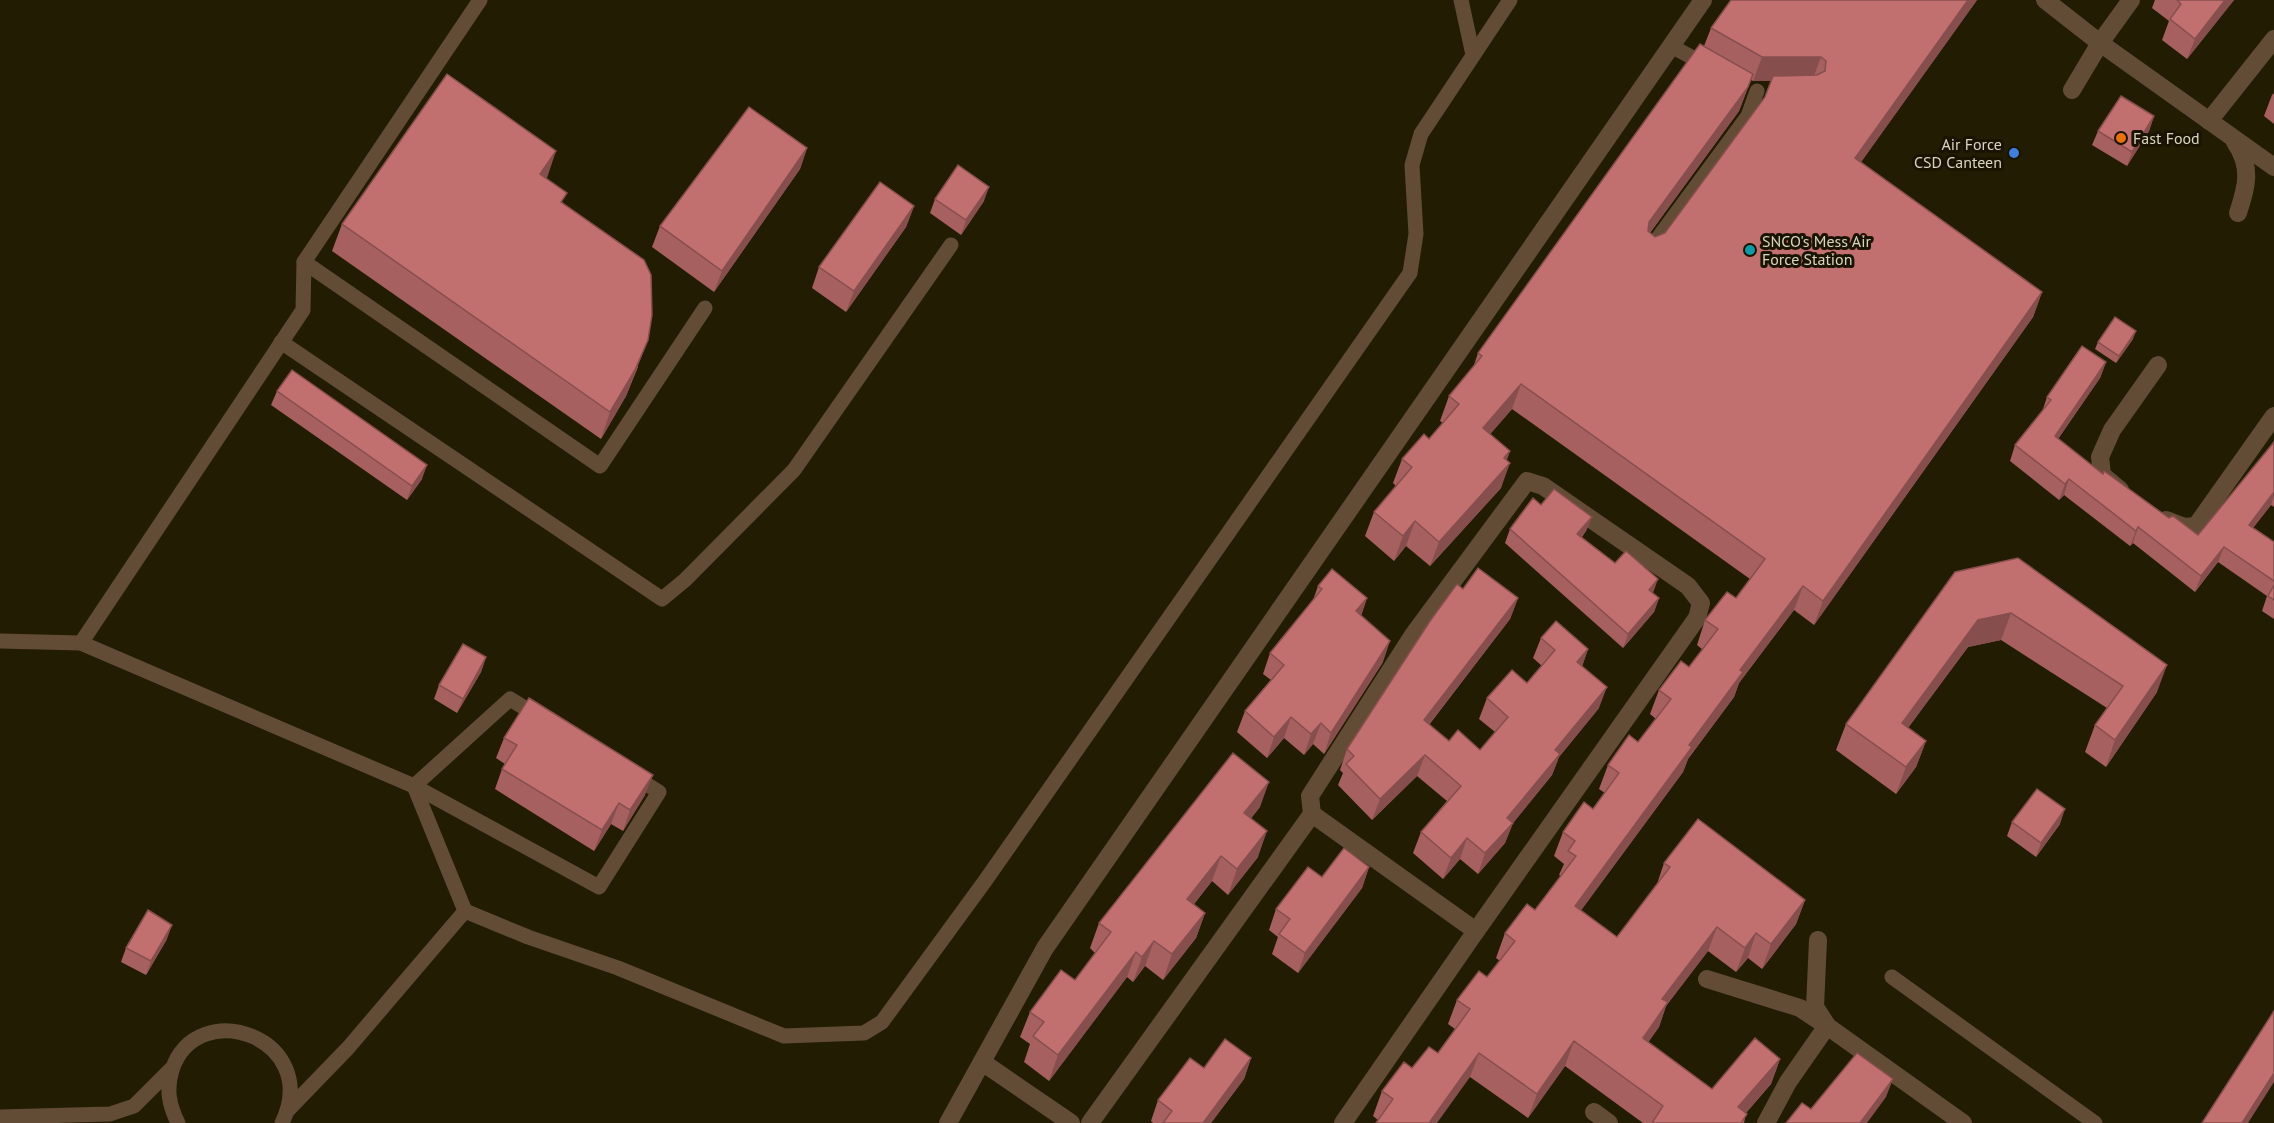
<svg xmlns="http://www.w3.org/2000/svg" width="2274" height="1123" font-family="'PT Sans',sans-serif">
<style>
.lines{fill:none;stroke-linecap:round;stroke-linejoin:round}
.lane{stroke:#624c35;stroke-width:15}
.street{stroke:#624c35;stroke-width:18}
.wall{fill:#a6605f;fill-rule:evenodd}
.shaded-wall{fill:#874e4e}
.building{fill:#c1706f;stroke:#874e4e;stroke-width:1.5}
.food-dot{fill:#e8710a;stroke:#191300;stroke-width:2}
.shop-dot{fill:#3f7fe0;stroke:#191300;stroke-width:2}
.culture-dot{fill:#0f9aa8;stroke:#191300;stroke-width:2}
.labels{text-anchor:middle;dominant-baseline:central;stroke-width:6;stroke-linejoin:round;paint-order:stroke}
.poi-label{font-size:16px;fill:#d9d5c6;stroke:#191300;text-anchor:start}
</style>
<rect width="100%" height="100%" fill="#221c03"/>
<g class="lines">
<!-- lane -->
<g class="lane">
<path d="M1461,0L1473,55"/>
<path d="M1671,46L1708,66"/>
<path d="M1650,249L1748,116L1757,91"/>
<path d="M304,262L600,466L705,308"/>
<path d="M281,342L662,599L685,580L794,470L951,245"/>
<path d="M0,641L81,643L414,786L599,887L659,792L632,775"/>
<path d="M81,643L303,310L304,262L480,0"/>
<path d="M465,911L528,937L618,968L784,1036L864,1033L882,1022L985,881L1410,273L1416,234L1412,165L1421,134L1510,0"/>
<path d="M1892,977L2095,1123"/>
<path d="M288,1110L348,1048L465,911L414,786L510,699L541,718"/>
<path d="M0,1117L110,1114L134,1106L172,1068"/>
<path d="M178,1123C169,1105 166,1089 172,1070C197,994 323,1038 282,1123"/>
</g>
<!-- street -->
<g class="street">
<path d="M2045,0L2100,43L2274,167"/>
<path d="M2072,90L2100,43L2131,0"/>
<path d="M2209,121L2274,39"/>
<path d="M2235,142C2252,167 2247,186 2238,213"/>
<path d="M2120,490L2102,475L2100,457L2112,430L2158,365"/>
<path d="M2166,520L2184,527L2196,526L2274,416"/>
<path d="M1312,814L1310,796L1413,635L1527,481L1543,486L1688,586L1701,603L1697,618L1476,931"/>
<path d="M1818,940L1815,1007L1826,1024"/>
<path d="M1707,979L1800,1008L1827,1026"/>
<path d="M982,1062L1071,1123"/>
<path d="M1594,1112L1609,1123"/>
<path d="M948,1123L1045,948L1703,0"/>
<path d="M1090,1123L1312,814L1476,931L1343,1123"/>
<path d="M1766,1123L1788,1082L1827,1026L1963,1123"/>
</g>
</g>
<!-- wall -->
<g class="wall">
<path d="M1977,0L1861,162L2042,292L2033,317L1814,625L1794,610L1739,683L1734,697L1688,759L1683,772L1581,910L1617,937L1657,884L1664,863L1805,900L1796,924L1762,969L1748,958L1736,972L1708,951L1666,1006L1659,1027L1648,1042L1712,1089L1780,1059L1771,1084L1746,1113L1744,1123H1643L1565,1066L1528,1118L1470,1077L1378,1120L1373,1116L1382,1091L1412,1068L1438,1053L1455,1029L1448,1024L1457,1000L1487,977L1500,961L1496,958L1505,933L1535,910L1561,876L1559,875L1564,864L1554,856L1563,832L1593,809L1605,793L1599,789L1608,765L1638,742L1656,719L1650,714L1659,690L1689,667L1703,650L1697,645L1705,620L1736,598L1750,579L1512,409L1490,434L1510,451L1506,461L1501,488L1430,566L1406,546L1394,561L1365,536L1374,512L1396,486L1393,483L1402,459L1429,439L1443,423L1440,421L1449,396L1473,368L1478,353L1704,46L1711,28ZM1751,80L1753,81H1771L1765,97L1665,233L1655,237L1650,233L1739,111Z"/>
<path d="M2155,0H2234L2187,59L2162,40L2169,21L2152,8Z"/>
<path d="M2274,93V124L2264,116L2272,95Z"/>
<path d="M2154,116L2149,131L2127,166L2092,145L2098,131Z"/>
<path d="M807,148L800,169L714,292L652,247L660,226Z"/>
<path d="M546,178L563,203L638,367L626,396L601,439L332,251L342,224Z"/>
<path d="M935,199L984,201L961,235L930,213Z"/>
<path d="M914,206L906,227L846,312L812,288L819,267Z"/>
<path d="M2133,339L2116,363L2095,349L2098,342Z"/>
<path d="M2106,362L2100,378L2058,439L2103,474L2169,518L2198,535L2274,442V507L2271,505L2253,528L2274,542V619L2262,611L2267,596L2218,562L2195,592L2133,543L2130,546L2064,495L2059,500L2010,461L2015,445L2042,412L2047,397Z"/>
<path d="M277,391L422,479L407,500L271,405Z"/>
<path d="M1541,505L1592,517L1586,531L1582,537L1659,598L1654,612L1623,648L1505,543L1510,529Z"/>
<path d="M1955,572L2157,692L2106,767L2085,752L2095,725L2107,708L2001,640L1968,647L1908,728L1926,741L1916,767L1896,794L1836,750L1846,724Z"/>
<path d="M1318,586L1367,598L1361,616L1383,662L1324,754L1313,744L1304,755L1284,738L1267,758L1237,732L1245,711L1271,680L1263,674L1270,653L1313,600Z"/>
<path d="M1463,589L1518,598L1510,619L1429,725L1449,741L1480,750L1495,732L1479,719L1487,698L1527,683L1542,666L1533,658L1541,638L1588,649L1582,666L1599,708L1559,757L1552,775L1513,823L1505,843L1478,874L1460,859L1443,879L1413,853L1421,832L1447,801L1417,776L1372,820L1338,785L1343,773L1340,770L1347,749Z"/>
<path d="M486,657L481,672L457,713L434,699L439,685Z"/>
<path d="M504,738L645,795L623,831L611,824L594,851L495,789L502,769L505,764L496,758Z"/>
<path d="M1260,807L1251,818L1258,857L1228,895L1212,881L1194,904L1205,913L1196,938L1163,980L1145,966L1133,982L1127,977L1049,1081L1024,1062L1030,1044L1020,1037L1030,1012L1075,980L1095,953L1090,948L1099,923Z"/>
<path d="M2012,822L2060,824L2036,857L2007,836Z"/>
<path d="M1369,867L1362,888L1298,973L1272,954L1278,937L1269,930L1276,909L1322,877Z"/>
<path d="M167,939L146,975L121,962L126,948Z"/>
<path d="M1251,1058L1244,1079L1211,1123H1153L1151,1121L1158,1100L1204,1068Z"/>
</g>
<!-- shaded-wall -->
<g class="shaded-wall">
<path d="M1968,0H1977L1846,183L1855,158Z"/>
<path d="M2225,0H2234L2187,59L2195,39Z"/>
<path d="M1762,57H1821L1812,81H1753Z"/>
<path d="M1748,87L1739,111L1640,246L1649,222Z"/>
<path d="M2154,116L2149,131L2127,166L2132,152Z"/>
<path d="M807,148L800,169L714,292L722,271Z"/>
<path d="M556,151L547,178L531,201L540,174Z"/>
<path d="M989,187L984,201L961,235L966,220Z"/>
<path d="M914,206L906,227L846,312L854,291Z"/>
<path d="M2042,292L2033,317L1814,625L1823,601Z"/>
<path d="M2136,331L2133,339L2116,363L2119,356Z"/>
<path d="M648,340L626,396L601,439L610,412Z"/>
<path d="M2106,362L2100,378L2049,452L2055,436Z"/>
<path d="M1521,384L1512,409L1474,453L1483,428Z"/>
<path d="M1510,451L1503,471L1510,463L1501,488L1430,566L1439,542Z"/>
<path d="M427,465L422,479L407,500L412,486Z"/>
<path d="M2069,479L2064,495L2059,500L2065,484Z"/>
<path d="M2274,492V496L2271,505L2243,540L2249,525Z"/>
<path d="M1592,517L1586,531L1572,548L1577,534Z"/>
<path d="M1415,521L1406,546L1394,561L1403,536Z"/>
<path d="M2138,527L2133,543L2130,546L2136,531Z"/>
<path d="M2224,547L2218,562L2195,592L2201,576Z"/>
<path d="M1658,579L1653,593L1649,590Z"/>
<path d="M1803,586L1794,610L1739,683L1734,697L1688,759L1683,772L1566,931L1575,906L1740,670Z"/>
<path d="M1367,598L1359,619L1356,611Z"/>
<path d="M1518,598L1510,619L1416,741L1424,720Z"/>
<path d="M1659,598L1654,612L1623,648L1628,634Z"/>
<path d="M2011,613L2001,640L1968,647L1892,749L1902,723L1978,620Z"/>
<path d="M1390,641L1383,662L1324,754L1331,733Z"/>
<path d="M1588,649L1581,670L1577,662Z"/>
<path d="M486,657L481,672L457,713L463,699Z"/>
<path d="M2167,665L2157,692L2106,767L2115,740Z"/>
<path d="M1607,687L1599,708L1559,757L1552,775L1513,823L1505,843L1478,874L1485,853L1507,818L1555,750Z"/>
<path d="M1291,717L1284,738L1267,758L1274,737Z"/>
<path d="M1321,723L1313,744L1304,755L1311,734Z"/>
<path d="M1926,741L1916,767L1896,794L1906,767Z"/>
<path d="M1425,755L1417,776L1372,820L1380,799Z"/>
<path d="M653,775L645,795L623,831L630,810Z"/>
<path d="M1269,782L1260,807L1235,839L1244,813Z"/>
<path d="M619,803L611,824L594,851L602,830Z"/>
<path d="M2065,809L2060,824L2036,857L2041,843Z"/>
<path d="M1267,831L1258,857L1228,895L1237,869Z"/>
<path d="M1467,838L1460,859L1443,879L1451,858Z"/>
<path d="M1221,856L1212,881L1178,925L1187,899Z"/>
<path d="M1369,867L1362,888L1298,973L1305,953Z"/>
<path d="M1805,900L1796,924L1762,969L1771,944Z"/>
<path d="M1205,913L1196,938L1163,980L1172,954Z"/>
<path d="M172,925L167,939L146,975L151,961Z"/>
<path d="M1717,927L1708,951L1666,1006L1659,1027L1634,1063L1643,1038L1662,999Z"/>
<path d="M1756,933L1748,958L1736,972L1745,948Z"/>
<path d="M1154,941L1145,966L1133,982L1142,957Z"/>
<path d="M1136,952L1127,977L1049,1081L1058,1055Z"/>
<path d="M1574,1041L1565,1066L1528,1118L1537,1094Z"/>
<path d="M1479,1053L1470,1077L1437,1123H1429Z"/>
<path d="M1251,1058L1244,1079L1211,1123H1203Z"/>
<path d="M1780,1059L1771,1084L1737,1123L1738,1107Z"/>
<path d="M2274,1073V1082L2248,1123H2242Z"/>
<path d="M1893,1079L1886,1097L1867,1123H1860Z"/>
</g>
<!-- building -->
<g class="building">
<path d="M1731,0H1968L1855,158L2042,292L1823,601L1803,586L1740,670L1743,672L1689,745L1692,747L1575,906L1617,937L1670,867L1664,863L1698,819L1805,900L1771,944L1756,933L1745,948L1717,927L1662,999L1668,1002L1643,1038L1712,1089L1755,1038L1780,1059L1738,1107L1747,1114L1741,1123H1652L1663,1106L1574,1041L1537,1094L1479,1053L1429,1123H1376L1393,1099L1382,1091L1404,1062L1412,1068L1429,1047L1438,1053L1470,1009L1457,1000L1479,971L1487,977L1515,941L1505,933L1527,904L1535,910L1576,856L1568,851L1575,841L1563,832L1584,802L1593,809L1619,773L1608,765L1629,735L1638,742L1671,699L1659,690L1681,661L1689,667L1718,629L1705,620L1727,592L1736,598L1765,559L1521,384L1483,428L1510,451L1504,458L1510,463L1439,542L1415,521L1403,536L1374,512L1412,467L1402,459L1424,434L1429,439L1459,404L1449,396L1482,356L1478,353L1700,44L1753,74L1748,87L1649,222L1648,231L1655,237L1665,233L1765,97L1773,76L1817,75L1825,71L1826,61L1821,57H1762L1711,28Z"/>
<path d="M2177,0H2225L2195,39L2170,19L2181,4Z"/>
<path d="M447,74L556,151L540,174L567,193L561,202L644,260L651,275L652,315L648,340L635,370L610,412L342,224Z"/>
<path d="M2121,96L2154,116L2132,152L2098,131Z"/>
<path d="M749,107L807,148L722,271L660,226Z"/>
<path d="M958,165L989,187L966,220L935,199Z"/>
<path d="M880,182L914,206L854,291L819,267Z"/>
<path d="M2115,317L2136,331L2119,356L2098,342Z"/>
<path d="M2082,346L2106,362L2055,436L2103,474L2104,471L2169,518L2173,516L2198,535L2274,442V492L2249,525L2274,542V581L2224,547L2201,576L2138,527L2136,531L2069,479L2065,484L2015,445L2051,400L2047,397Z"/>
<path d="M292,370L427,465L412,486L277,391Z"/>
<path d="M1554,489L1592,517L1577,534L1615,563L1626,551L1658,579L1649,590L1659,598L1628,634L1510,529L1533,498L1541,505Z"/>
<path d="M2018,558L2167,665L2115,740L2095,725L2123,686L2011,613L1978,620L1902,723L1926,741L1906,767L1846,724L1955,572Z"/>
<path d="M1478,568L1518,598L1424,720L1449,741L1458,730L1480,750L1508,717L1487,698L1512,670L1527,683L1555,650L1541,638L1556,621L1588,649L1577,662L1607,687L1555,750L1560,754L1507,818L1513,823L1485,853L1467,838L1451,858L1421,832L1461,786L1425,755L1380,799L1346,764L1354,756L1347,749L1430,621L1457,584L1463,589Z"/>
<path d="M1332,569L1367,598L1356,611L1390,641L1331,733L1321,723L1311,734L1291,717L1274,737L1245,711L1284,665L1270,653L1322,589L1318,586Z"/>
<path d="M2274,585V600L2268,596Z"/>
<path d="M463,644L486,657L463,699L439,685Z"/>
<path d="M529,698L653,775L630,810L619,803L602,830L502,769L517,745L504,738Z"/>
<path d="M1233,753L1269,782L1244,813L1267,831L1237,869L1221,856L1187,899L1205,913L1172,954L1154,941L1142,957L1136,952L1058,1055L1033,1036L1044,1022L1030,1012L1061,970L1075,980L1111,932L1099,923Z"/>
<path d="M2037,789L2065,809L2041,843L2012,822Z"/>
<path d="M1344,848L1369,867L1305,953L1279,934L1290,919L1276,909L1308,867L1322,877Z"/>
<path d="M148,910L172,925L151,961L126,948Z"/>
<path d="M2274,1011V1073L2242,1123H2202Z"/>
<path d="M1225,1039L1251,1058L1203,1123H1163L1172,1111L1158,1100L1190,1058L1204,1068Z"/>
<path d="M1857,1053L1893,1079L1860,1123H1786L1802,1103L1811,1109Z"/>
</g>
<!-- markers -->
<circle class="food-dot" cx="2121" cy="138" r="6"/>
<circle class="shop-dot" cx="2014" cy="153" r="6"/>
<circle class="culture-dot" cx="1750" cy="250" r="6"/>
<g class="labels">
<!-- poi labels -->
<g class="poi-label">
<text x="2133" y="138">Fast Food</text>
<text x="2002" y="144" text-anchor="end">Air Force<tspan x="2002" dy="18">CSD Canteen</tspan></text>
<text x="1762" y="241">SNCO's Mess Air<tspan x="1762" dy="18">Force Station</tspan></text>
</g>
</g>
</svg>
